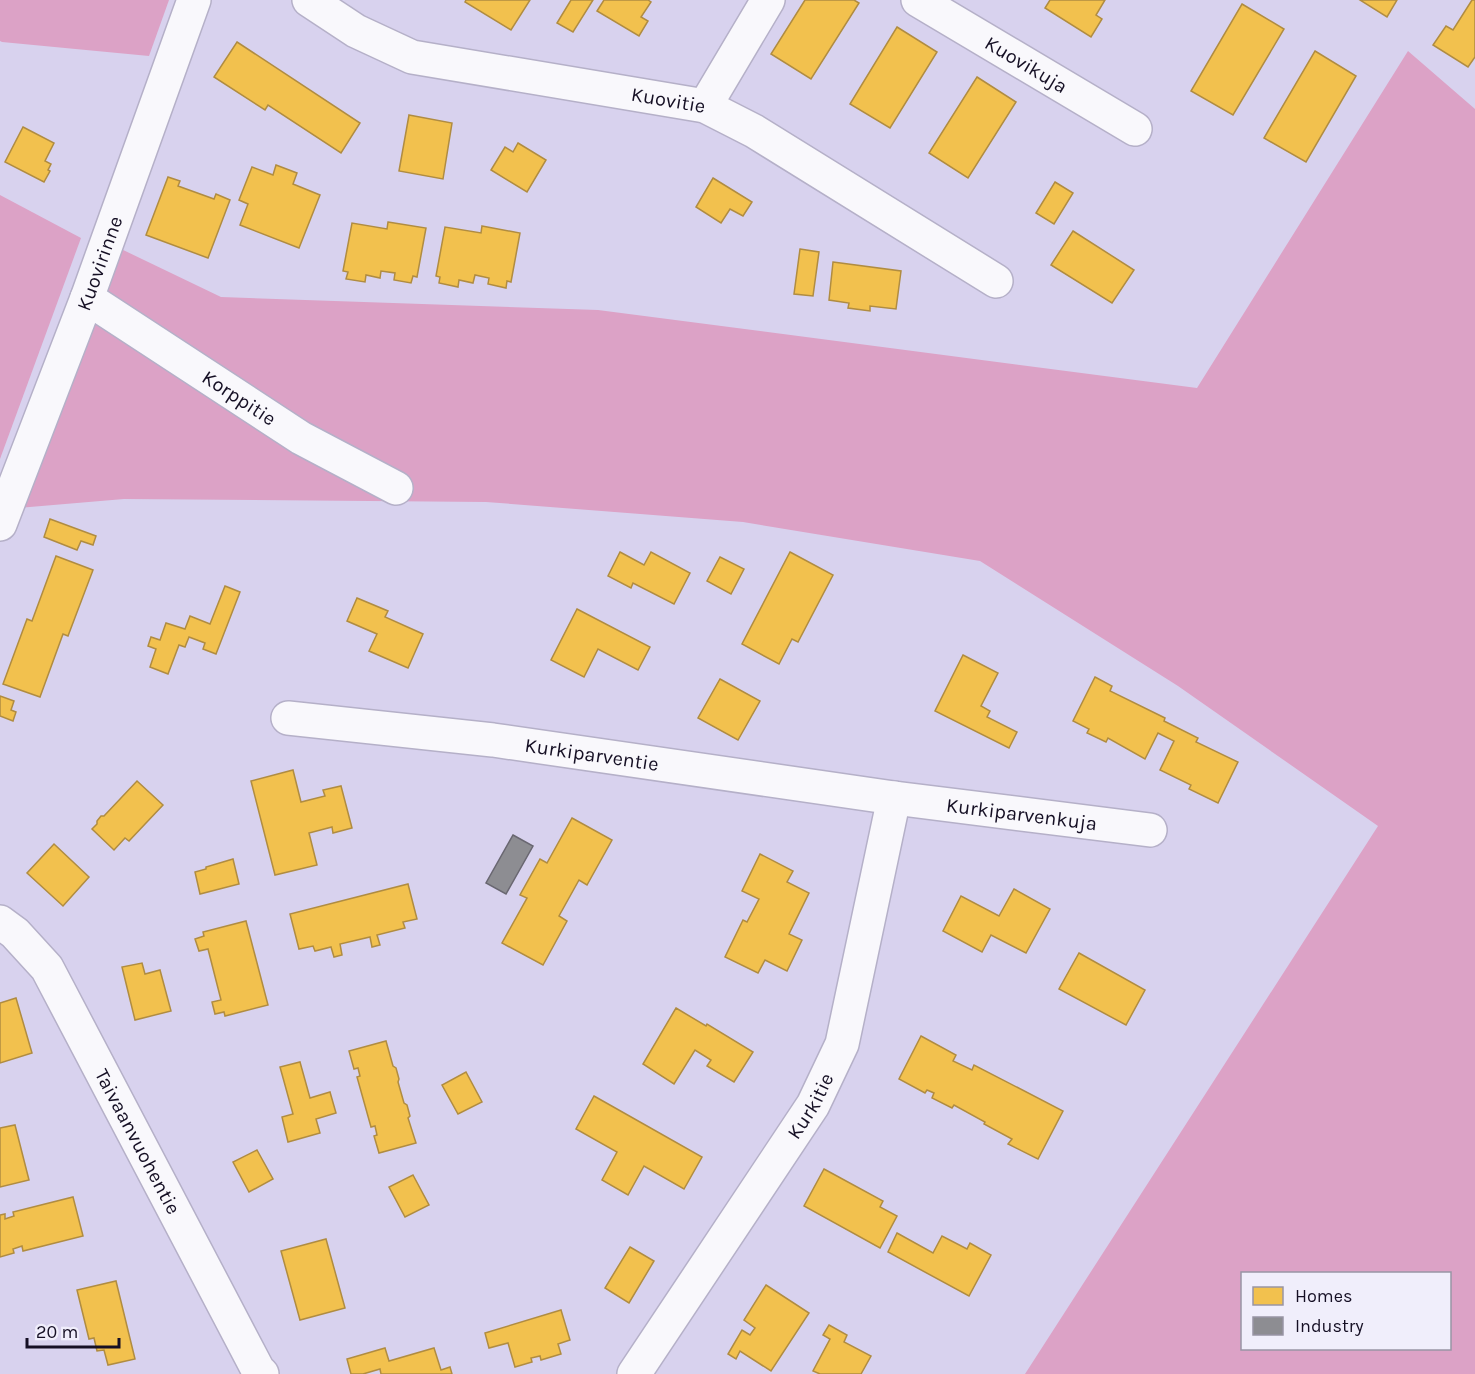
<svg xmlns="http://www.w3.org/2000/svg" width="1475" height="1374" font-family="Karla,sans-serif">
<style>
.green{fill:#dca2c6;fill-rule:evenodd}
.homes{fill:#f2c14e;stroke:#b08c41;stroke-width:1.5}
.industry{fill:#8d8d92;stroke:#696771;stroke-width:1.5}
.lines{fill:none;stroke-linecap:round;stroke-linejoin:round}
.minor-casing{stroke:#b5b0c8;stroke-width:36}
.minor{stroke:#f9f8fc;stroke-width:33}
.labels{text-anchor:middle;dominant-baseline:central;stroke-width:6;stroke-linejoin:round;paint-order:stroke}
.street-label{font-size:20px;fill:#150f24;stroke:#f0eefb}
</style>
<rect width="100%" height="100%" fill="#d8d2ee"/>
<!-- green -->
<g class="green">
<path d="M0,0H169L149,56L2,42L0,41Z"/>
<path d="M1408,51L1475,109V1374H1025L1378,826L1178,686L980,561L743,522L486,502L124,499L18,508L119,248L221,297L598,310L1197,388ZM1242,1274H1450V1348H1242Z"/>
<path d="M0,195L81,238L0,459Z"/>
</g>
<!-- homes -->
<g class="homes">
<path d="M466,0H530L511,30L465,2Z"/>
<path d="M571,0H593L573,32L557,23Z"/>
<path d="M604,0H648L651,2L641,17L648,21L639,36L597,11Z"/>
<path d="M805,0H854L859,3L811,79L771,54Z"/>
<path d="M1050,0H1105L1096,15L1102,19L1091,37L1045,8Z"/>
<path d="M1360,0H1397L1387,17Z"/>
<path d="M1472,0H1475V57L1468,67L1433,45L1446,26L1453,30Z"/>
<path d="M1242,4L1284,29L1233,115L1191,91Z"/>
<path d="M897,27L937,52L890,128L850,104Z"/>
<path d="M237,42L360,123L341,153L268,105L265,110L214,77Z"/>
<path d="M1315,51L1356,76L1306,162L1264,138Z"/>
<path d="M977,77L1016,102L968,178L929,153Z"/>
<path d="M409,115L452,123L443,179L399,171Z"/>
<path d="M23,127L54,143L45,161L51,164L48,170L50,171L44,182L5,162Z"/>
<path d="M518,143L546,160L527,192L491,170L505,147L513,152Z"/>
<path d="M276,165L297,173L293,184L320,195L299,248L240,225L248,204L239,200L252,167L273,175Z"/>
<path d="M168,177L180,181L178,186L214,199L216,194L230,200L208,258L146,235Z"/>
<path d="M713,178L752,202L743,216L730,209L721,223L696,207Z"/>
<path d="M1055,182L1073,193L1054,224L1036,213Z"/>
<path d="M388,222L426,228L417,277L413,276L411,283L394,280L395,273L381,271L380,278L366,275L365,282L346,279L348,272L343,271L352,223L387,229Z"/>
<path d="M482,226L520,233L511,282L507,281L506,288L488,284L489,278L475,275L473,283L459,280L458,287L439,283L440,277L436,276L445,227L481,233Z"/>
<path d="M1073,231L1134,270L1112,303L1051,265Z"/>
<path d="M800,249L819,252L813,296L794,294Z"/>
<path d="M833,262L901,271L896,309L870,306V311L848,308L849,303L829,300Z"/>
<path d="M50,519L96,536L93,545L81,541L77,550L44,537Z"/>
<path d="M620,552L644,565L651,552L690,573L674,604L633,583L631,588L608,576Z"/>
<path d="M790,552L833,575L798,642L792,639L779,664L742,644Z"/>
<path d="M56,556L93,570L68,636L63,634L40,697L3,684L27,619L32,621Z"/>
<path d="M720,557L744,569L731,594L707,581Z"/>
<path d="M225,586L240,592L216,654L203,649L205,643L189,637L185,647L179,645L168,674L150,667L156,649L148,646L151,637L160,640L166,623L185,629L190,616L210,624Z"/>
<path d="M357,598L388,611L385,617L423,634L408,668L369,651L377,634L347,621Z"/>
<path d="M577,609L650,647L638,670L598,649L584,677L551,660Z"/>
<path d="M963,655L998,673L981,706L990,711L987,717L1017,732L1009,748L935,711Z"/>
<path d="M1095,677L1112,686L1110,691L1165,718L1164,721L1198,738L1196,742L1238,762L1218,803L1189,789L1191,785L1160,770L1174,741L1158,733L1145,759L1108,738L1106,742L1087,733L1089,729L1073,721Z"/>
<path d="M720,679L760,701L738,740L698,718Z"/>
<path d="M0,696L14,701L11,710L16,712L13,721L0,716Z"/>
<path d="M293,770L301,802L325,796L323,790L341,786L352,828L333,833L332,827L309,833L317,865L275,875L251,781Z"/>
<path d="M137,781L163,805L129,841L125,838L114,850L92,829L97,824V821L101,816H104Z"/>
<path d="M572,818L612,840L587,885L579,880L559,916L567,921L543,965L502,943L527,898L520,895L540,859L547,863Z"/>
<path d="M54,844L89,877L63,906L27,873Z"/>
<path d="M760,854L793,871L787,882L809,893L789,934L802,940L787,971L765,960L758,973L725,957L743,920L747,922L759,899L742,891Z"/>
<path d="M233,859L239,884L200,894L195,872L206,869V867Z"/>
<path d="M408,884L417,919L403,922L405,928L377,935L380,945L372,947L370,937L340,944L342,955L334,957L331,947L315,951L313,946L299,949L290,914Z"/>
<path d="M1014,889L1050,909L1026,953L991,935L982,952L943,931L961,896L999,916Z"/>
<path d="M246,921L268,1005L225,1016L224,1012L215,1014L212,1002L221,1000L208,949L199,951L195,939L204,936L203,932Z"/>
<path d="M1079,953L1145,990L1126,1025L1059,989Z"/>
<path d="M142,963L145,974L160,970L171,1011L135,1020L122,967Z"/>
<path d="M16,998L32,1053L0,1063V1003Z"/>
<path d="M676,1008L706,1026L707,1024L753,1052L734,1082L707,1066L711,1060L695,1050L674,1084L643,1064Z"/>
<path d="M921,1036L956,1055L953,1061L972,1070L974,1065L1063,1111L1038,1159L1008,1144L1012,1139L984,1124L985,1122L954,1105L952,1108L932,1098L934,1093L927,1090L925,1093L899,1079Z"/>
<path d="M386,1041L393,1066L396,1068L399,1079L398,1082L404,1103L407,1105L410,1116L408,1118L416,1143L379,1153L374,1136L377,1135L375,1126L371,1127L357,1077L360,1076L358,1068L354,1069L349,1051Z"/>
<path d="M300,1062L310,1098L330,1092L336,1113L316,1119L320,1133L288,1142L282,1117L293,1114L280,1067Z"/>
<path d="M466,1072L482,1102L458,1114L442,1085Z"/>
<path d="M594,1096L702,1157L684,1189L644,1166L628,1195L602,1180L617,1152L576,1129Z"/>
<path d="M15,1125L29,1180L0,1187V1128Z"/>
<path d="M257,1150L273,1179L249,1192L233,1162Z"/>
<path d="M824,1169L883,1201L880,1207L897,1216L880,1248L804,1206Z"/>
<path d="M413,1175L429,1205L405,1217L389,1187Z"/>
<path d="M73,1197L83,1236L23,1251L22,1246L13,1249L14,1253L0,1257V1215L5,1214V1219L14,1216L13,1212Z"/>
<path d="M897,1233L933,1253L942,1236L967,1249L970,1243L991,1255L969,1296L888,1252Z"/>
<path d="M326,1239L345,1308L300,1320L281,1251Z"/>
<path d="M630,1247L654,1261L629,1303L605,1288Z"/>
<path d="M116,1281L135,1359L108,1365L104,1350L97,1351L94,1338L89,1339L77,1290Z"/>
<path d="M766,1285L809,1313L771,1371L740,1351L736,1359L728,1354L742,1330L750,1335L755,1328L744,1320Z"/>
<path d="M561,1310L570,1340L558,1344L561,1354L541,1360L540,1356L531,1358L532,1362L515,1367L508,1343L489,1348L485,1333Z"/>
<path d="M829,1325L847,1335L844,1342L871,1356L861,1374H820L813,1371L830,1339L823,1335Z"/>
<path d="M385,1348L389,1361L434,1348L441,1370L450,1367L452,1374H381L380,1369L363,1374H351L347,1359Z"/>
</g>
<!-- industry -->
<path class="industry" d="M513,835L533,846L506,894L486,883Z"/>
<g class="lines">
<defs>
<g id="minor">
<path id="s1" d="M309,0L356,31L412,57L705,106L754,131L996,281"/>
<path id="s2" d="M918,0L1135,129"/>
<path d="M705,106L768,0"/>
<path id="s3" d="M87,298L301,438L396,488"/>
<path id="s4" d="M0,524L87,298L194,0"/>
<path id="s5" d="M288,718L493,740L894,798L1150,830"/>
<path id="s6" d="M0,922L15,933L47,968L258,1370L262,1374"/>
<path id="s7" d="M634,1374L813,1105L842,1044L894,798"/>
</g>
</defs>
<!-- minor casing -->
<use href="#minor" class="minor-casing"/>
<!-- minor -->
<use href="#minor" class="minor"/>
</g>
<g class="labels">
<!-- street labels -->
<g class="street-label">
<text stroke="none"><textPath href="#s2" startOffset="126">Kuovikuja</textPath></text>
<text stroke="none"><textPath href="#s1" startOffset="378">Kuovitie</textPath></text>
<text stroke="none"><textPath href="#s4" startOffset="279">Kuovirinne</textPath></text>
<text stroke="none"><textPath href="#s3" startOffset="182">Korppitie</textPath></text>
<text stroke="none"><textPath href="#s5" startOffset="306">Kurkiparventie</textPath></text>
<text stroke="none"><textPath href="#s5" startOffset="740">Kurkiparvenkuja</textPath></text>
<text stroke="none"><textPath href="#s7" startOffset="321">Kurkitie</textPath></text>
<text stroke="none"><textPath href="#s6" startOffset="262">Taivaanvuohentie</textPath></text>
</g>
</g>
<!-- legend -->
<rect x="1241" y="1272" width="210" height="78" fill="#f0eefb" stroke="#9895a5" stroke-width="1.5"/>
<rect x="1253" y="1287" width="30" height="18" fill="#f2c14e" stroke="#9895a5" stroke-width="1.5"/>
<text x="1295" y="1302" font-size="18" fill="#150f24">Homes</text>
<rect x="1253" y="1317" width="30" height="18" fill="#8d8d92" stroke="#9895a5" stroke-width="1.5"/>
<text x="1295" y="1332" font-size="18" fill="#150f24">Industry</text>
<!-- scale -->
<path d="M27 1338v9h92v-9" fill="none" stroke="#150f24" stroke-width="3"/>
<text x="36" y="1338" font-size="18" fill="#150f24" stroke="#f0eefb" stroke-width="4.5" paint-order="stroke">20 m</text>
</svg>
